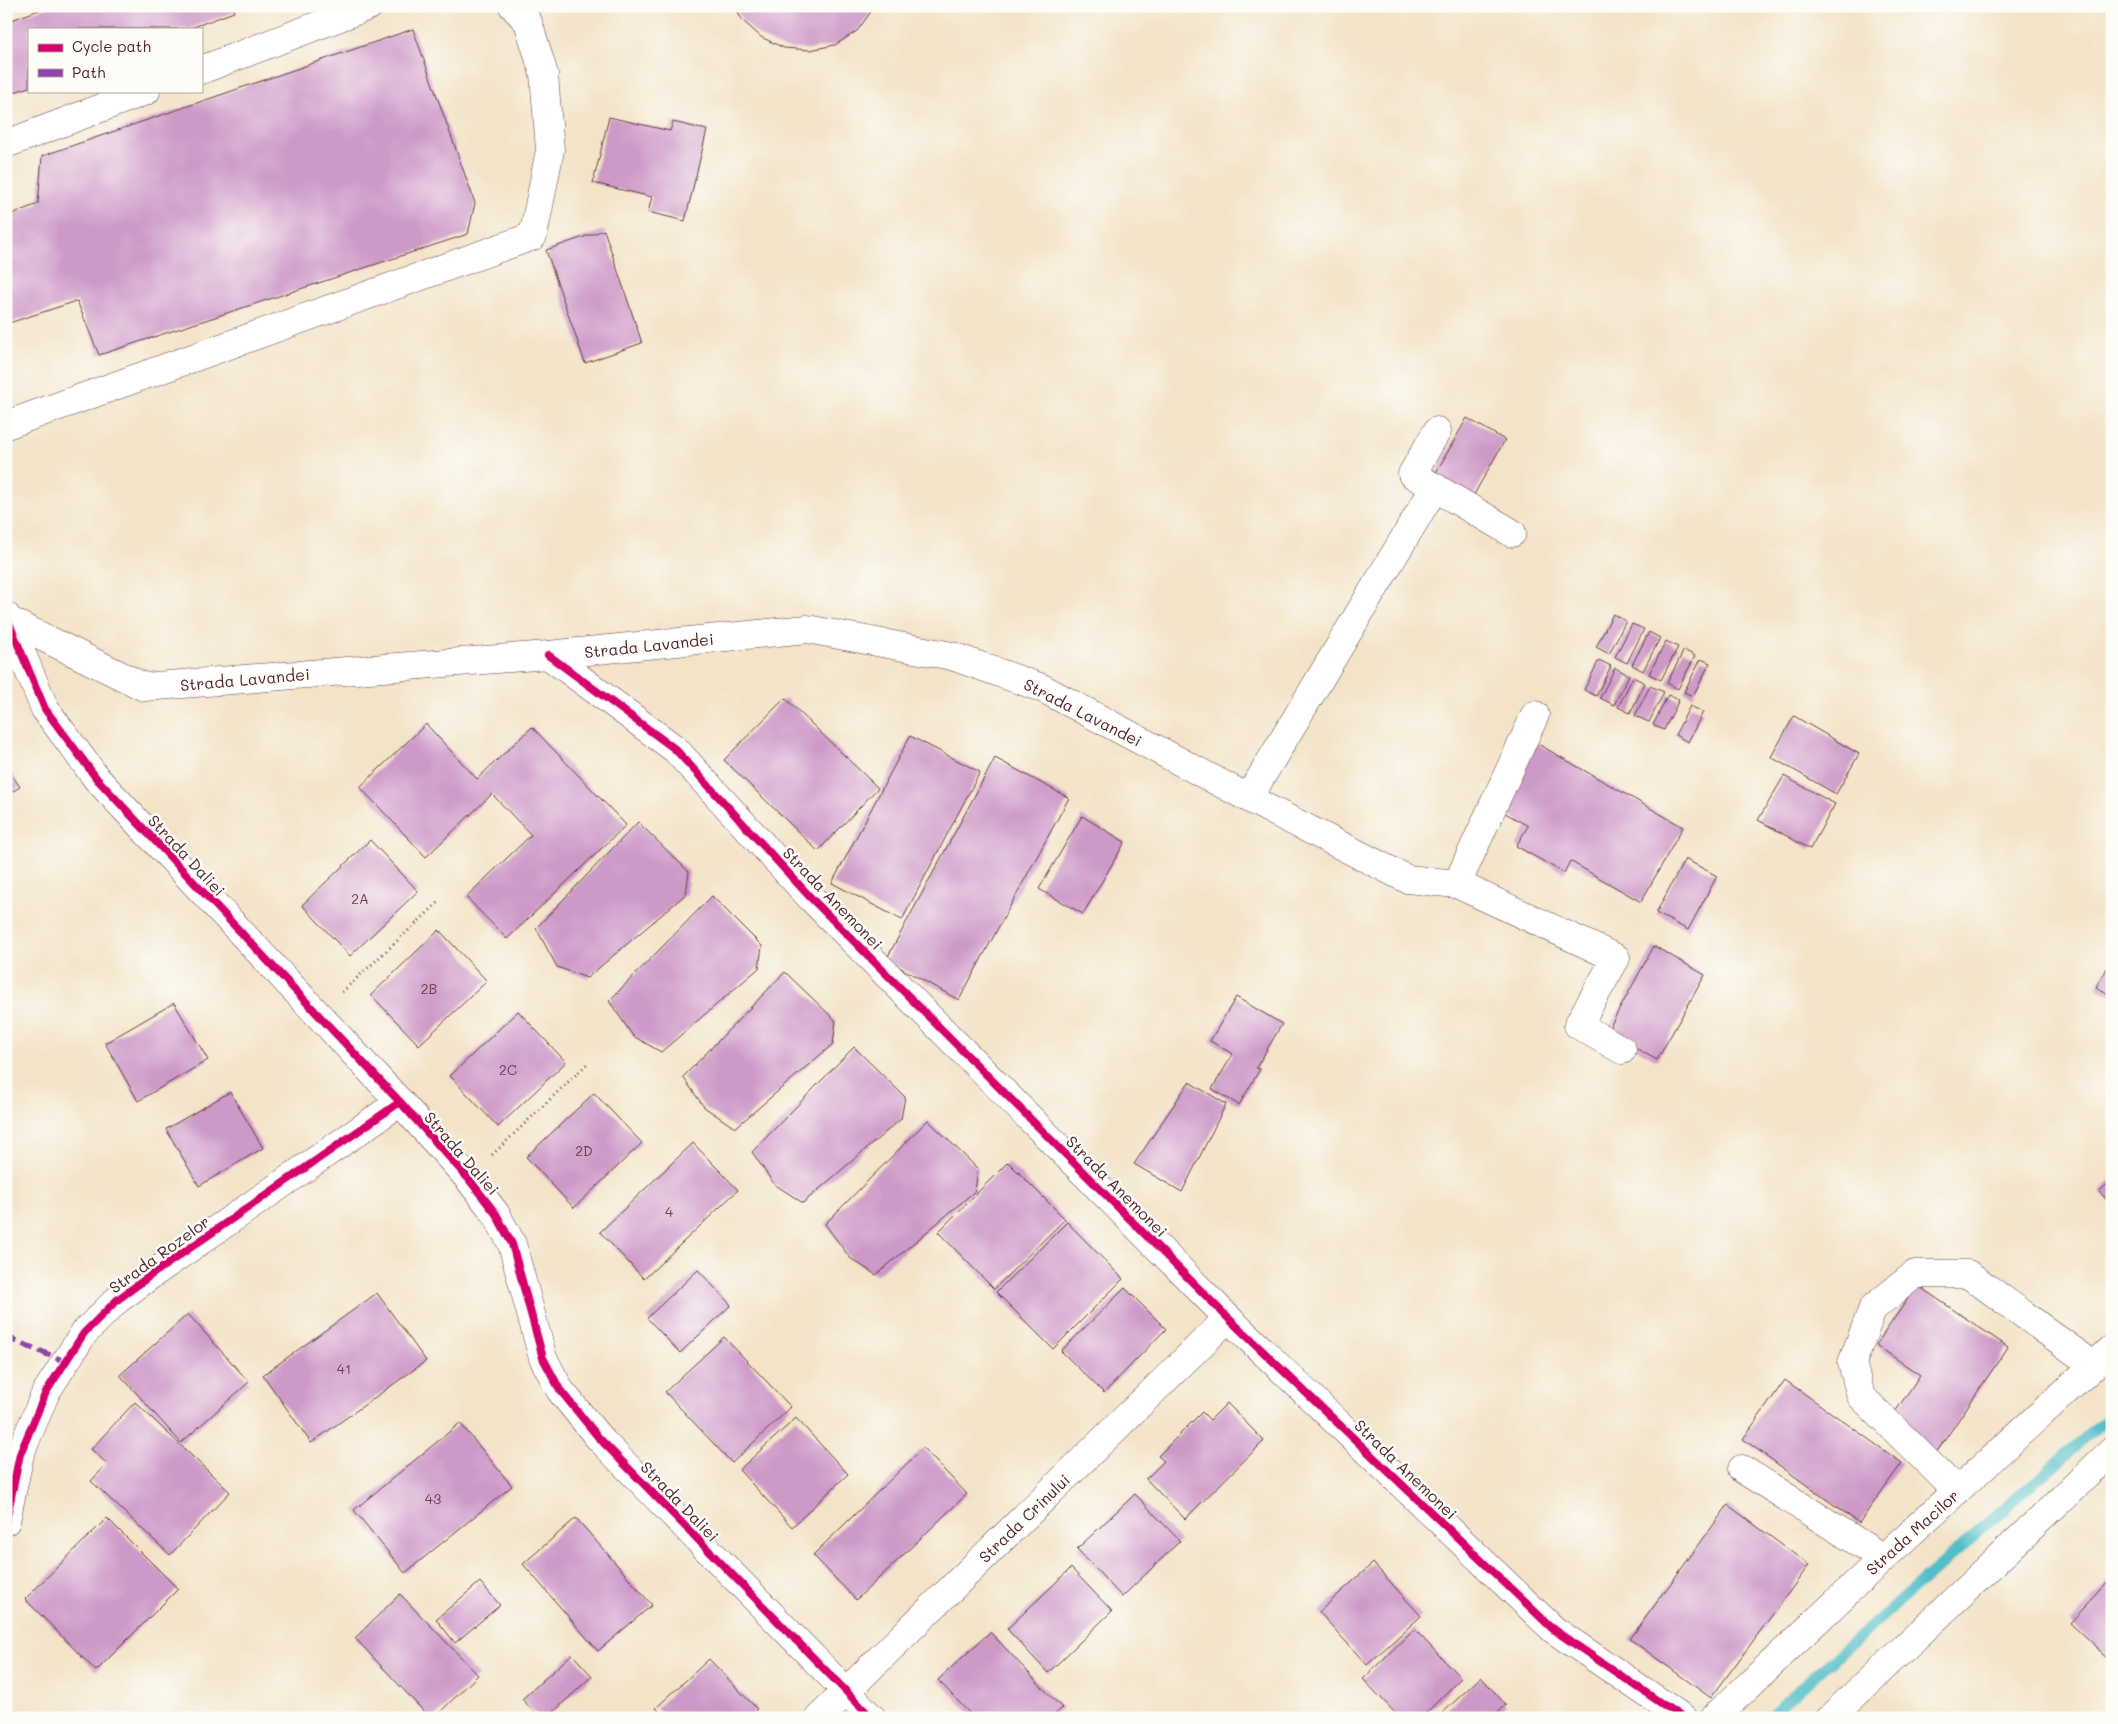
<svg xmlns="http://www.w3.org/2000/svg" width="2118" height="1724" font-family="Mali,sans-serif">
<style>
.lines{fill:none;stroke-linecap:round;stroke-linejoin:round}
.stream{stroke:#51bec8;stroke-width:11}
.building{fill:#cd99c7}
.minor-casing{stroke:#633c43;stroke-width:29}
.path{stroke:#633c43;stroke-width:3;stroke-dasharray:1 4;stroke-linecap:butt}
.minor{stroke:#fff;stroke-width:28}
.quiet{stroke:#8e44ad;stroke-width:6;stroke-dasharray:12 6;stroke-linecap:butt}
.cycleway-casing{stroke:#fdfcf7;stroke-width:11}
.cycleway{stroke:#d6006c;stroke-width:8}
.labels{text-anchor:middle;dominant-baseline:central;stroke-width:5;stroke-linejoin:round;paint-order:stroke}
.number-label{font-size:14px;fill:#6b3e52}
.street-label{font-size:16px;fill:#4a1f2b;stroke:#fdfcf7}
</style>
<rect width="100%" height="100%" fill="#fdfcf7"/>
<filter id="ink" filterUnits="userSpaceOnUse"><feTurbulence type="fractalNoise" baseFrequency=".02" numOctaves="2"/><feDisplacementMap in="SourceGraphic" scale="10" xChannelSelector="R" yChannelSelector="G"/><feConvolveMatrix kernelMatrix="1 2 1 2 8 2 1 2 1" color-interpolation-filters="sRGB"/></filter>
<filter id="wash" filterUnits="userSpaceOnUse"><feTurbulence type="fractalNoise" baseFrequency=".0096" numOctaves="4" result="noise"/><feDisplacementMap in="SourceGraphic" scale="20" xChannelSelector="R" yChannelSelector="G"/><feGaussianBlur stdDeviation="1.12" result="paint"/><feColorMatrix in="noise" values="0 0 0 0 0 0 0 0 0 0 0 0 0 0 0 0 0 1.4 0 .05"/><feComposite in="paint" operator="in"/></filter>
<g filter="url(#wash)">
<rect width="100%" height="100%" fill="#f3e3c8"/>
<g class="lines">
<!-- stream -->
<path class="stream" d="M1767,1718L2112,1414"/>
</g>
<g id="blocks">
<!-- building -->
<g class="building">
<path d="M50,6H232L234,12L188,29H29V87L6,95V22Z"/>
<path d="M735,6H875L857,31L835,45L810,50L784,48L761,37L742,20Z"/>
<path d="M413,29L475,203L468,234L99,355L77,301L6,324V216L38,204L42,156Z"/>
<path d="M609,117L670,131L673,122L707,130L685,221L648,212L652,197L593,183Z"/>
<path d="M604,230L642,343L585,363L546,250Z"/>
<path d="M1467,418L1505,440L1472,498L1434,476Z"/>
<path d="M1613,614L1626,621L1609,654L1596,647Z"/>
<path d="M1632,624L1644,629L1627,663L1615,657Z"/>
<path d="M1649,632L1660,638L1643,671L1632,665Z"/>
<path d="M1666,641L1678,647L1661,680L1649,674Z"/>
<path d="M1684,650L1695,656L1678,689L1667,683Z"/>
<path d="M1701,659L1710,663L1693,696L1684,692Z"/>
<path d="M1599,660L1611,666L1596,696L1584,690Z"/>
<path d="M1615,668L1629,675L1614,705L1600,698Z"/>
<path d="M1633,677L1645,683L1630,713L1618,707Z"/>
<path d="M1650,686L1664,692L1649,722L1635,716Z"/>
<path d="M1668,695L1679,700L1664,730L1653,725Z"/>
<path d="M785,698L878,788L818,851L724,760Z"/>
<path d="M1690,706L1703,712L1688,742L1675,735Z"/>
<path d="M1794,716L1859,754L1836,794L1771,757Z"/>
<path d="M426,724L477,779L532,727L626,825L507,939L466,897L531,835L492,794L426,857L360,787Z"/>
<path d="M910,736L980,772L902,920L832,883Z"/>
<path d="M1538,744L1683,827L1641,902L1570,861L1564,873L1516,846L1528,826L1500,810Z"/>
<path d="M995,758L1069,798L959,1000L886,960Z"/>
<path d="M6,766L20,787L6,795Z"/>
<path d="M1784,776L1835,804L1810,849L1758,820Z"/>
<path d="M1082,816L1125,842L1083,914L1039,889Z"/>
<path d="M638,822L689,872L686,894L587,978L557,967L536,928Z"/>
<path d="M370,840L418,891L350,956L302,905Z"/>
<path d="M1685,859L1717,876L1688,930L1656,913Z"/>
<path d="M712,896L762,946L759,968L661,1052L633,1036L609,1001Z"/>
<path d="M439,930L487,981L419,1045L371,995Z"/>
<path d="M1654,946L1705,975L1657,1060L1607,1032Z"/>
<path d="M2112,960V996L2096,987Z"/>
<path d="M785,972L836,1021L833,1044L735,1128L704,1107L683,1077Z"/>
<path d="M1236,997L1282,1024L1256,1068L1260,1069L1239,1105L1212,1089L1233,1054L1210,1041Z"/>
<path d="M174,1003L208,1060L138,1101L105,1043Z"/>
<path d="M518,1011L566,1062L498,1127L450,1076Z"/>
<path d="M854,1047L905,1097L901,1119L803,1203L774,1184L752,1152Z"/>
<path d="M1189,1082L1226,1104L1182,1192L1134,1164Z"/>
<path d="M230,1092L263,1148L199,1186L166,1129Z"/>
<path d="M594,1093L642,1143L574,1208L526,1157Z"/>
<path d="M928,1120L978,1169L975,1191L876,1275L850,1258L825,1224Z"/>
<path d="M693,1143L738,1190L644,1279L600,1232Z"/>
<path d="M1008,1162L1065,1219L994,1289L938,1232Z"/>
<path d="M2112,1179V1204L2099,1192Z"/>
<path d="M1067,1222L1123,1279L1053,1349L996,1292Z"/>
<path d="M698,1270L731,1305L680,1353L647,1318Z"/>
<path d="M1917,1285L2008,1347L1936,1453L1889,1421L1920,1375L1876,1345Z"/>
<path d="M1125,1288L1166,1329L1104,1393L1061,1351Z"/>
<path d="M377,1293L426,1361L311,1443L263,1375Z"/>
<path d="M188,1314L249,1382L181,1443L120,1375Z"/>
<path d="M724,1337L791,1407L732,1463L665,1392Z"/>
<path d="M1785,1380L1902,1463L1859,1523L1743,1439Z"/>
<path d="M135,1402L230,1492L170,1555L91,1481L107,1464L91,1449Z"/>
<path d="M1227,1403L1264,1441L1185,1519L1146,1479L1164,1461L1158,1456L1202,1412L1210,1420Z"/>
<path d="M796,1418L848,1474L792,1527L739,1470Z"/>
<path d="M460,1423L512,1486L405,1573L354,1510Z"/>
<path d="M923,1448L967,1494L856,1600L813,1555Z"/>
<path d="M1135,1494L1180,1541L1122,1597L1077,1549Z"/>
<path d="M1728,1505L1809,1565L1711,1698L1630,1639Z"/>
<path d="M107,1518L178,1589L96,1671L25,1599Z"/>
<path d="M576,1518L652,1605L598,1651L523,1564Z"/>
<path d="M1373,1563L1421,1616L1367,1665L1319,1612Z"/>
<path d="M1071,1568L1112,1611L1048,1673L1007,1629Z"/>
<path d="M2112,1578V1662L2070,1623Z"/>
<path d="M480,1582L500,1605L455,1643L436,1619Z"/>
<path d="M400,1594L478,1675L434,1718H430L355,1638Z"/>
<path d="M1414,1629L1461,1678L1421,1718H1400L1363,1679Z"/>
<path d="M990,1632L1062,1708L1051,1718H974L938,1680Z"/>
<path d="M572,1654L592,1676L547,1718H540L522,1699Z"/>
<path d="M709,1659L757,1709L748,1718H665L656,1708Z"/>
<path d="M1481,1677L1506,1705L1492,1718H1437Z"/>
</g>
</g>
</g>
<g filter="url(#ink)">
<use href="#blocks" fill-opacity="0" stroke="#633c43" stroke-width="1"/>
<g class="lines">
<defs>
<g id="minor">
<path d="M201,70L369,6"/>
<path d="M6,144L146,91"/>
<path d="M6,425L533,236L550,150L544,74L528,22L513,6"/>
<path d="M1437,431L1412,474L1512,533"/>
<path d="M6,616L45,709L97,779L400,1102L468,1178L496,1214L512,1244L543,1358L560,1390L599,1438L872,1718"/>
<path d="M8,620L144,687L548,655L807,629L952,656L1042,688L1267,808L1407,879L1457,884L1535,715"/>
<path d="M548,655L675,749L811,898L1228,1318L1554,1630L1683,1718"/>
<path d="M1249,797L1435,487"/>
<path d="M1457,884L1616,958L1578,1025L1622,1050"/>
<path d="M1742,1469L1883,1558"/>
<path d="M1957,1491L1861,1396L1852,1363L1873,1308L1915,1274H1968L2093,1365"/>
<path d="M6,1521L20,1454L46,1392L84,1333L117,1300L151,1275L400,1102"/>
<path d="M819,1718L1228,1318"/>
<path d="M1714,1718L1883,1558L2112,1349"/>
<path d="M1830,1718L2112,1451"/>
</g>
</defs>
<!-- minor casing -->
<use href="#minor" class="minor-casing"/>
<!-- path -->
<g class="path">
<path d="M342,992L438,903"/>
<path d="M492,1155L589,1062"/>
</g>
<!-- minor -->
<use href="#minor" class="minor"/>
<!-- quiet -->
<path class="quiet" d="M6,1337L66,1362"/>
<defs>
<g id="cycleway">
<path d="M6,616L45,709L97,779L400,1102L468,1178L496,1214L512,1244L543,1358L560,1390L599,1438L872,1718"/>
<path d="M548,655L675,749L811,898L1228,1318L1554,1630L1683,1718"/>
<path d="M6,1521L20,1454L46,1392L84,1333L117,1300L151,1275L400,1102"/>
</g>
</defs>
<!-- cycleway casing -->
<use href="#cycleway" class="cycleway-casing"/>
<!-- cycleway -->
<use href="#cycleway" class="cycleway"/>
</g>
</g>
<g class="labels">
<!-- number labels -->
<g class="number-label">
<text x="360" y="898">2A</text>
<text x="429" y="988">2B</text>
<text x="508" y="1069">2C</text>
<text x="584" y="1150">2D</text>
<text x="669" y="1211">4</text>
<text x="344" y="1368">41</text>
<text x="433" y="1498">43</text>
</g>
<!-- street labels -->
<g class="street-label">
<text transform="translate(649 645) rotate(-6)">Strada Lavandei</text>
<text transform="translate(245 679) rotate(-5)">Strada Lavandei</text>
<text transform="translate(1083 712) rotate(27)">Strada Lavandei</text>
<text transform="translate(187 855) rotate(47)">Strada Daliei</text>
<text transform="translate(833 898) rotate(46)">Strada Anemonei</text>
<text transform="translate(462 1153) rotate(49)">Strada Daliei</text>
<text transform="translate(1117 1186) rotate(45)">Strada Anemonei</text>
<text transform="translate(159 1254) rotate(-36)">Strada Rozelor</text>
<text transform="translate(1406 1469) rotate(44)">Strada Anemonei</text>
<text transform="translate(680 1501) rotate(46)">Strada Daliei</text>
<text transform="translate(1024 1518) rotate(-44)">Strada Crinului</text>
<text transform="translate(1912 1532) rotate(-42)">Strada Macilor</text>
</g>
</g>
<!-- margin -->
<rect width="2118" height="1724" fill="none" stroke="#fdfcf7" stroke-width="25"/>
<!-- legend -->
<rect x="28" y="28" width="175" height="65" fill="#fdfcf7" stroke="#b5a4a5"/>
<rect x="38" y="44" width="25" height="8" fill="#d6006c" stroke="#b5a4a5"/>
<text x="72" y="52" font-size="15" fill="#4a1f2b">Cycle path</text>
<rect x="38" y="69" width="25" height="8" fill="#8e44ad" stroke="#b5a4a5"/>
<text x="72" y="78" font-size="15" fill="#4a1f2b">Path</text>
</svg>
